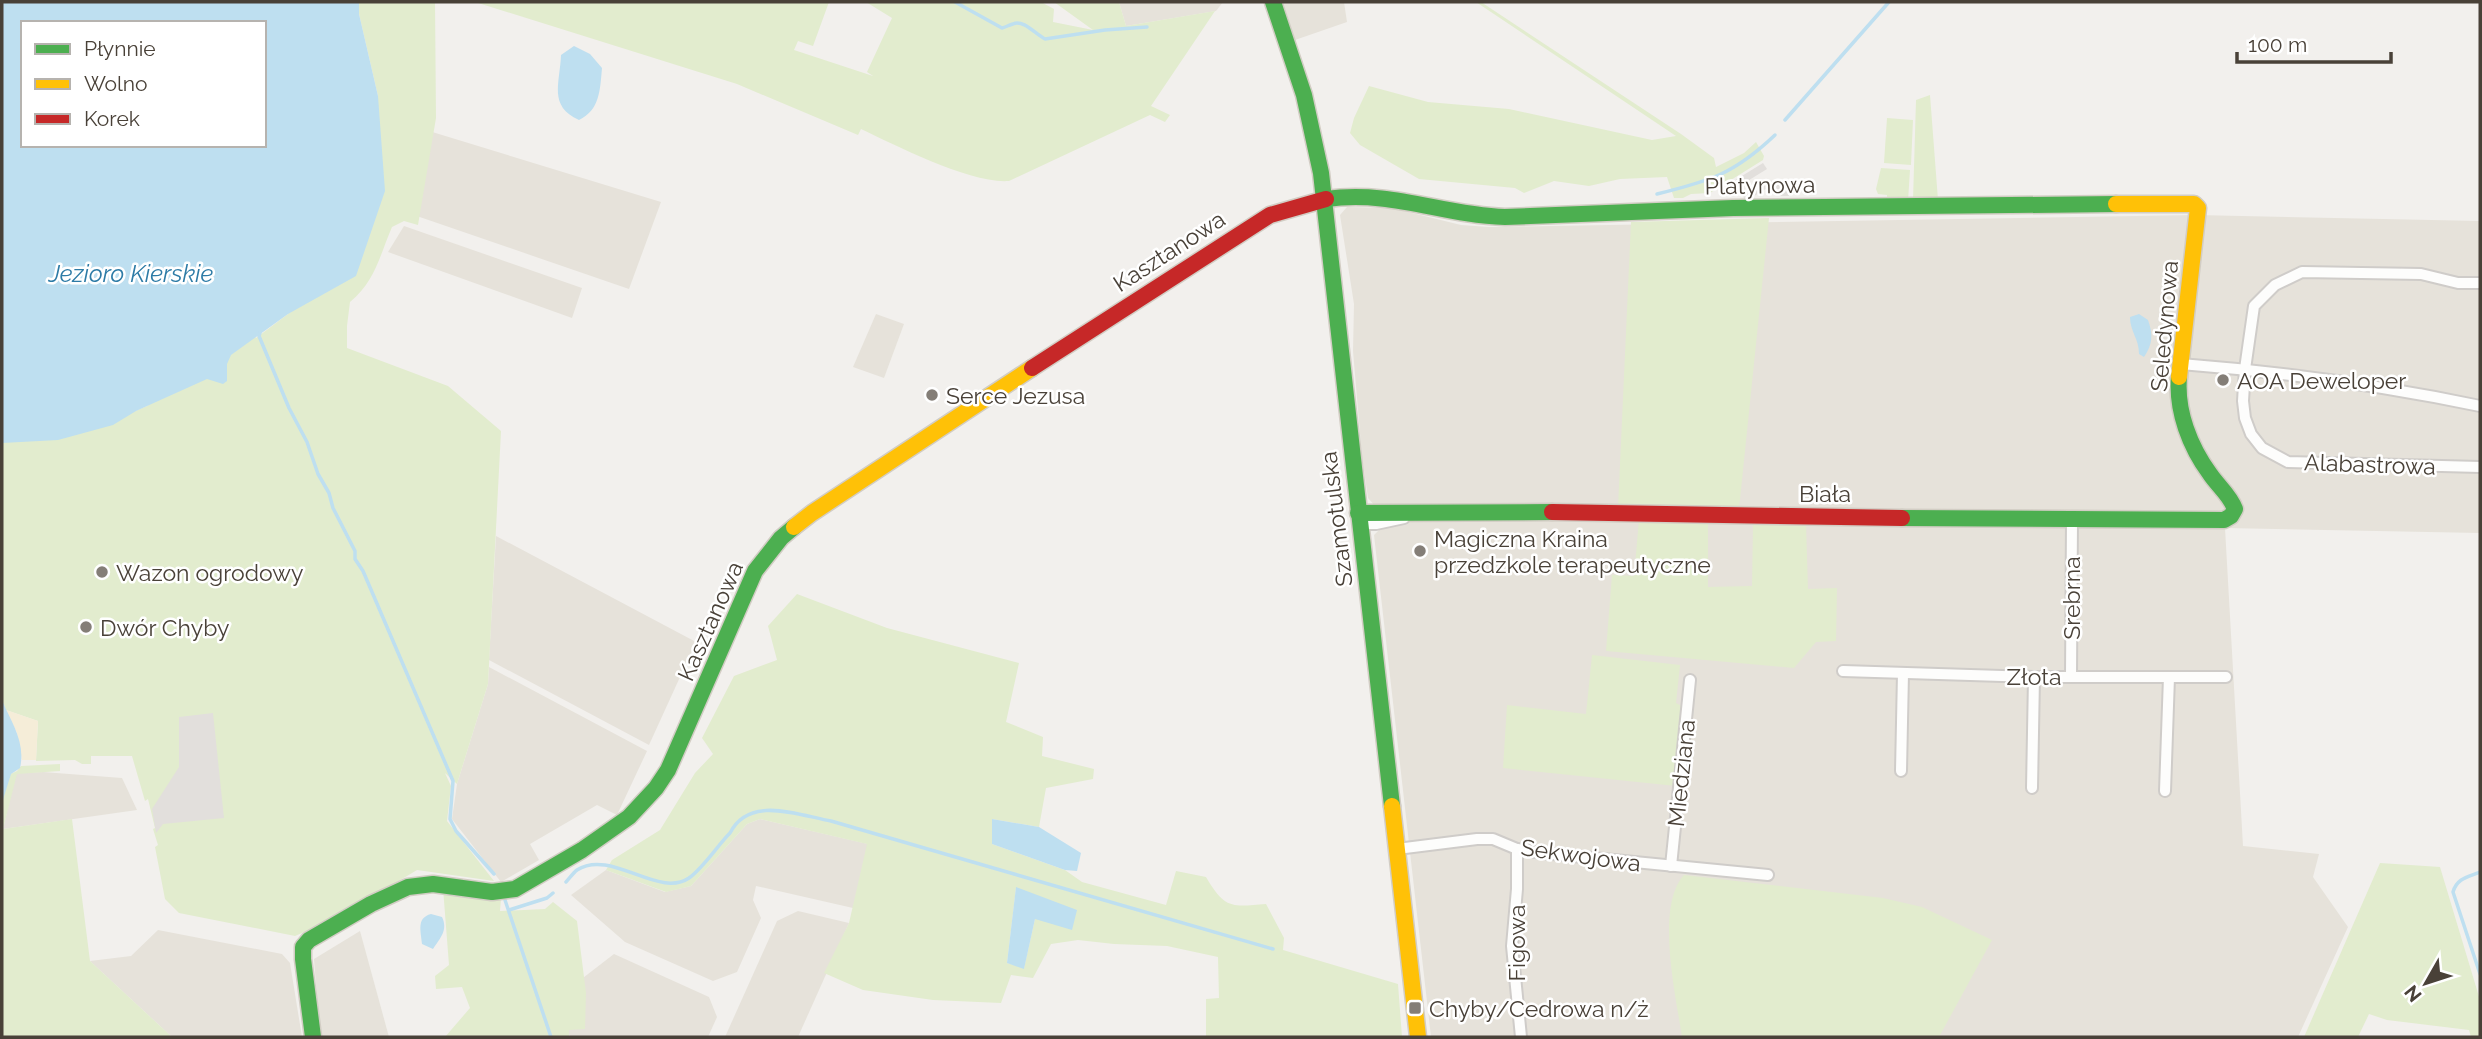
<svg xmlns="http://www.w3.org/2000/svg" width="2482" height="1039" font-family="Raleway,sans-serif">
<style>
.residential{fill:#e6e2da}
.green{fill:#e2ecce;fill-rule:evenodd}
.sand{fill:#f5edd8}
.parking{fill:#e2dfdc}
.water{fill:#bedff0;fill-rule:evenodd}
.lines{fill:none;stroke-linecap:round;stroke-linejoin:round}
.stream{stroke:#bedff0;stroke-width:3.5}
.street-casing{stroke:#cfccc9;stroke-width:14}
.fast-casing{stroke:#d2cdc4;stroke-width:19}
.slow-casing{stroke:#d2cdc4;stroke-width:19}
.jam-casing{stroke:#d2cdc4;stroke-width:19}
.street{stroke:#fdfdfc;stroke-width:10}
.fast{stroke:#4caf50;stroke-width:16}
.slow{stroke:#ffc107;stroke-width:16}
.jam{stroke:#c62828;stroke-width:16}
.poi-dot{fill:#847e77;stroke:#fff;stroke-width:2.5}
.labels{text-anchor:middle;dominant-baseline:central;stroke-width:5;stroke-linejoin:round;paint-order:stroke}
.street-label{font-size:23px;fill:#494138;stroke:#fff}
.poi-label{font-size:23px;fill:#494138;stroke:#fff;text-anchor:start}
.water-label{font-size:24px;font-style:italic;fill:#2d7ba6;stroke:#fff}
</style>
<rect width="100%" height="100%" fill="#f2f0ed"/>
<!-- residential -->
<g class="residential">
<path d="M1119,2H1223L1216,11L1126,26Z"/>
<path d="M1283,2H1344L1347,22L1295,40Z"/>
<path d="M429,131L661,202L629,289L411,214Z"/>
<path d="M1347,207L1392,208L1461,225L1489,227L2196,215L2480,221V533L2225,528L2243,846L2319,854L2313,877L2348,927L2298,1037H1431L1374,535L1379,530L1377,508L1368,498L1362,457L1353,351L1354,304L1340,215Z"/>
<path d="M404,226L582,288L572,318L388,252Z"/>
<path d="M876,314L904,324L884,378L853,367Z"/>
<path d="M496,536L696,642L649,745L489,660Z"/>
<path d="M489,667L647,751L617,815L597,805L530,844L539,860L501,882L452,819L457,784L488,684Z"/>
<path d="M43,772L122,778L137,810L3,829L16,773Z"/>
<path d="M760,819L868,844L853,908L756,886L753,900L761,918L737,972L713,981L625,942L571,895L606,870L665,892L691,886L747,824Z"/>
<path d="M798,911L849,923L798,1037H725L777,921Z"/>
<path d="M158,930L282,954L290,963L302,1037H172L90,961L131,956Z"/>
<path d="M360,931L389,1037H320L314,959Z"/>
<path d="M614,954L709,997L717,1017L708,1037H570L557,998Z"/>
</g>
<!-- green -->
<g class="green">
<path d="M359,2H435L436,118L418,225L404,221L392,227C379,257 376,280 350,302L347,326V348L448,386L501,431L488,684L457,784L445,773L451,786L447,821L494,881L417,870L337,918L295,936L179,913L165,899L155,847L158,845L153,829L155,828L148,799L145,801L132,756H91V764H82L75,760L36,761L38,721L6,710L2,700V440L133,412L147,406L254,335L256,338L288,314L378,96L359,14Z"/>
<path d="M475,2H829L813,46L798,41L794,50L873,76L867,72L892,18L866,2H1041L1054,9L1053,22L1093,30L1054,2H1119L1126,26L1215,11L1151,106L1170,115L1165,122L1150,115L1009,181C971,184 897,146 861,129L858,135L737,84Z"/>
<path d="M1476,2H1481L1681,134L1714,158L1716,167L1744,153L1756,142L1764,156L1763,160L1710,193L1691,194L1683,198H1674L1667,177L1620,179L1589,186L1554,181L1524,193L1515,188L1419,179L1360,145L1350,133L1354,118L1369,86L1428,102L1509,109L1652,140L1676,136Z"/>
<path d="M1930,95L1938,200H1913L1916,100Z"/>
<path d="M1887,118L1913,120L1911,165L1884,163Z"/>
<path d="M1881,168L1910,170L1908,201L1887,199V195L1878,194L1876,189Z"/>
<path d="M1769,218L1739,509L1618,508L1631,222Z"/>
<path d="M1639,520H1708V587L1752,586L1753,524H1806L1808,589L1837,588L1836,641L1816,642L1794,668L1606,651L1612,575L1634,576Z"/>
<path d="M797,594L887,628L1019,663L1006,722L1043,737L1042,756L1094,769L1093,779L1046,788L1039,827L992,819V844L1065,870L1082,882L1166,905L1176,871L1206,877C1225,909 1231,907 1266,904L1284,938L1283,950L1398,984L1402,1037H1206V999L1219,998L1218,957L1167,946L1114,944L1078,940L1051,944L1033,978L1011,975L1001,1003L933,1000L863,990L824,973L849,923L867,844L760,819L747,824L691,886L666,892L606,870L612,860L660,830L695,773L713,754L702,738L734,676L777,660L768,626ZM1016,888L1035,919L1024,968L1007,963Z"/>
<path d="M1592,655L1680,665L1676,703L1682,706L1676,786L1503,768L1507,705L1586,714Z"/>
<path d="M60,764V771L17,774L3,829L72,819L90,961L172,1037H2V778L17,771L21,766Z"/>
<path d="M2380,863L2440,867L2480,1000V1037H2471L2469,1030L2387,1020L2369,1014L2358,1037H2304Z"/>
<path d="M1684,875L1883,898L1922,907L1992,940L1939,1037H1682C1676,997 1655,906 1684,875Z"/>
<path d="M443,888L501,898L500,911L545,909L553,902L577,921L586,993L585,1029L569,1030V1037H445L470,1008L462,987L436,989L435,976L449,965Z"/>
</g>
<!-- sand -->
<path class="sand" d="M6,710L38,721L36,760H22L17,733Z"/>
<!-- parking -->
<g class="parking">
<path d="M1763,163L1767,169L1728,193L1724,187Z"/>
<path d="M1769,180L1778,182L1786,189L1789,196H1781L1769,187L1746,201L1742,195L1762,181Z"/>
<path d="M213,713L224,818L163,824L156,833L152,809L179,767V717Z"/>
</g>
<!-- water -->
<g class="water">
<path d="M2,2H359V14L378,96L385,191L356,276L288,314L231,355L227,364V381L223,384L207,379L136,411L113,425L58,440L2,443ZM23,23H264V145H23Z"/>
<path d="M574,46L590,54L602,68C600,90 600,110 579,120C548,106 560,83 561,55Z"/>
<path d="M2139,314L2148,320C2153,334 2153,344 2144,357L2139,354C2139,338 2130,332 2130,317Z"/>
<path d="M2,700C11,722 26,742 20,768L11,774L2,803Z"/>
<path d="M992,819L1039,827L1081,853L1077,871L1065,870L992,844Z"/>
<path d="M1016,887L1077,910L1072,930L1035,919L1024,969L1007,963Z"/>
<path d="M431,914L442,917C448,930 441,937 433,949L422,944C421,931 416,918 431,914Z"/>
</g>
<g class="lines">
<!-- stream -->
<g class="stream">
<path d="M955,2L1002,28C1006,27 1009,25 1013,24C1024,19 1036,35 1045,39L1105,30L1147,27"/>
<path d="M1785,120L1889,2"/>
<path d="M1657,194C1710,181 1734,174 1775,135"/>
<path d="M260,333L259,336L289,408L307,442L318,474L329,493L333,508L355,551V559L363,571L453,781L450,819L456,831L494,874"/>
<path d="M2480,872C2468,877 2457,878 2453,892L2480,974"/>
<path d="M566,882C569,879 573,873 577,870C611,848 658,899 689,878C703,868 718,845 730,833C749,795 798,815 831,821L1273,949"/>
<path d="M505,900L551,1037"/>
<path d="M509,910L547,898L553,893"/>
</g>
<defs>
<g id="street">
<path d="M2480,283H2458L2421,274L2302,272L2275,285L2254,306L2245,369L2243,401L2245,418L2251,434L2262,448L2288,462L2480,467"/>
<path d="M2181,364C2283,372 2380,385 2480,406"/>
<path d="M1359,524H1376L1404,518"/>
<path d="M1843,671L2034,677H2226"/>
<path d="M2071,676L2072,520"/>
<path d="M1901,771L1903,673"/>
<path d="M2032,788L2034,677"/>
<path d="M2165,791L2169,677"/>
<path d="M1397,849L1477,839H1493L1517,849L1542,853L1768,875"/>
<path d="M1517,849V889L1512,946L1521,1037"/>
<path d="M1671,866L1690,680"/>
</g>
<g id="fast">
<path d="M1273,2L1304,95L1321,173L1392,806"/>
<path d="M1326,199C1393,190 1441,215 1505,217L1733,208L2116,204"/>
<path d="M1358,513L1552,512"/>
<path d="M1902,518L2224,520L2231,516L2235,509C2230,495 2218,486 2210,474C2190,447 2176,411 2179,377"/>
<path d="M313,1037L303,959V947L309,940L371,904L408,887L433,884L492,892L515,889L582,850L629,817L656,788L668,770L755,571L781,538L794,527"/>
</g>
<g id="slow">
<path d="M2116,204H2194L2198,208L2179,377"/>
<path d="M794,527L812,513L1032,368"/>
<path d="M1392,806L1418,1037"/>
</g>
<g id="jam">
<path d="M1032,368L1270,215L1326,199"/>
<path d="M1552,512L1902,518"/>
</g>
</defs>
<!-- street casing -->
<use href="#street" class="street-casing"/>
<!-- fast casing -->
<use href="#fast" class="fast-casing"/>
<!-- slow casing -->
<use href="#slow" class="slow-casing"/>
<!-- jam casing -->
<use href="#jam" class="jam-casing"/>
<!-- street -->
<use href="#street" class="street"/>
<!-- fast -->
<use href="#fast" class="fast"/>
<!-- slow -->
<use href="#slow" class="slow"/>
<!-- jam -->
<use href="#jam" class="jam"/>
</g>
<!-- markers -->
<g class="poi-dot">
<circle cx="2223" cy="380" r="7"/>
<circle cx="932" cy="395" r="7"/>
<circle cx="1420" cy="551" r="7"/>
<circle cx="102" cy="572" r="7"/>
<circle cx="86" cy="627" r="7"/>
<rect x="1408" y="1001" width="14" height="14" rx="3.5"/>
</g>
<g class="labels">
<!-- street labels -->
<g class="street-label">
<text transform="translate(1760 185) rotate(-1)">Platynowa</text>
<text transform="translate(1169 251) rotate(-33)">Kasztanowa</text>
<text transform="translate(2164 326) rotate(-85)">Seledynowa</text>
<text transform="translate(2370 464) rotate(2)">Alabastrowa</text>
<text x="1825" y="493">Biała</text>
<text transform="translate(1336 519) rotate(-97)">Szamotulska</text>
<text transform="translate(2071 598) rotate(-90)">Srebrna</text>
<text transform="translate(710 621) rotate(-66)">Kasztanowa</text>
<text x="2034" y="676">Złota</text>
<text transform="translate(1681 773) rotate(-84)">Miedziana</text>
<text transform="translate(1581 855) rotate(8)">Sekwojowa</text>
<text transform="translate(1516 943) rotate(-90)">Figowa</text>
</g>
<!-- poi labels -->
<g class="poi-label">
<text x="2237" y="380">AOA Deweloper</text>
<text x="946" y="395">Serce Jezusa</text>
<text x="1434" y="538">Magiczna Kraina<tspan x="1434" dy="26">przedzkole terapeutyczne</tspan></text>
<text x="116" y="572">Wazon ogrodowy</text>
<text x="100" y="627">Dwór Chyby</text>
<text x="1429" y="1008">Chyby/Cedrowa n/ż</text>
</g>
<!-- water labels -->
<g class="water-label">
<text x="131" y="273">Jezioro Kierskie</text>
</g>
</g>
<!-- border -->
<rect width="2482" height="1039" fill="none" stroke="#494138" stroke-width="7"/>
<!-- legend -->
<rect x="21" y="21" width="245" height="126" fill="#ffffff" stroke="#b6b3af" stroke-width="2"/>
<rect x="35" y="44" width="35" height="10" fill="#4caf50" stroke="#b6b3af" stroke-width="2"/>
<text x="84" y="56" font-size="21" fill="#494138">Płynnie</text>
<rect x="35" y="79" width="35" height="10" fill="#ffc107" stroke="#b6b3af" stroke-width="2"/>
<text x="84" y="91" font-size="21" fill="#494138">Wolno</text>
<rect x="35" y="114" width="35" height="10" fill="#c62828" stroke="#b6b3af" stroke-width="2"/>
<text x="84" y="126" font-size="21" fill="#494138">Korek</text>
<!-- north arrow -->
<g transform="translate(2426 983) rotate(231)" stroke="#ffffff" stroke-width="5" paint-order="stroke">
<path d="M0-5L12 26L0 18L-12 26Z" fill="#494138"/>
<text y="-10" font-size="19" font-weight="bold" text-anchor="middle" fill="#494138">N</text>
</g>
<!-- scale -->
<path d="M2237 52v10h154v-10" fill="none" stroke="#494138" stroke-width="3.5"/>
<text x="2248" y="52" font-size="21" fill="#494138" stroke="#ffffff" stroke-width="5" paint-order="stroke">100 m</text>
</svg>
